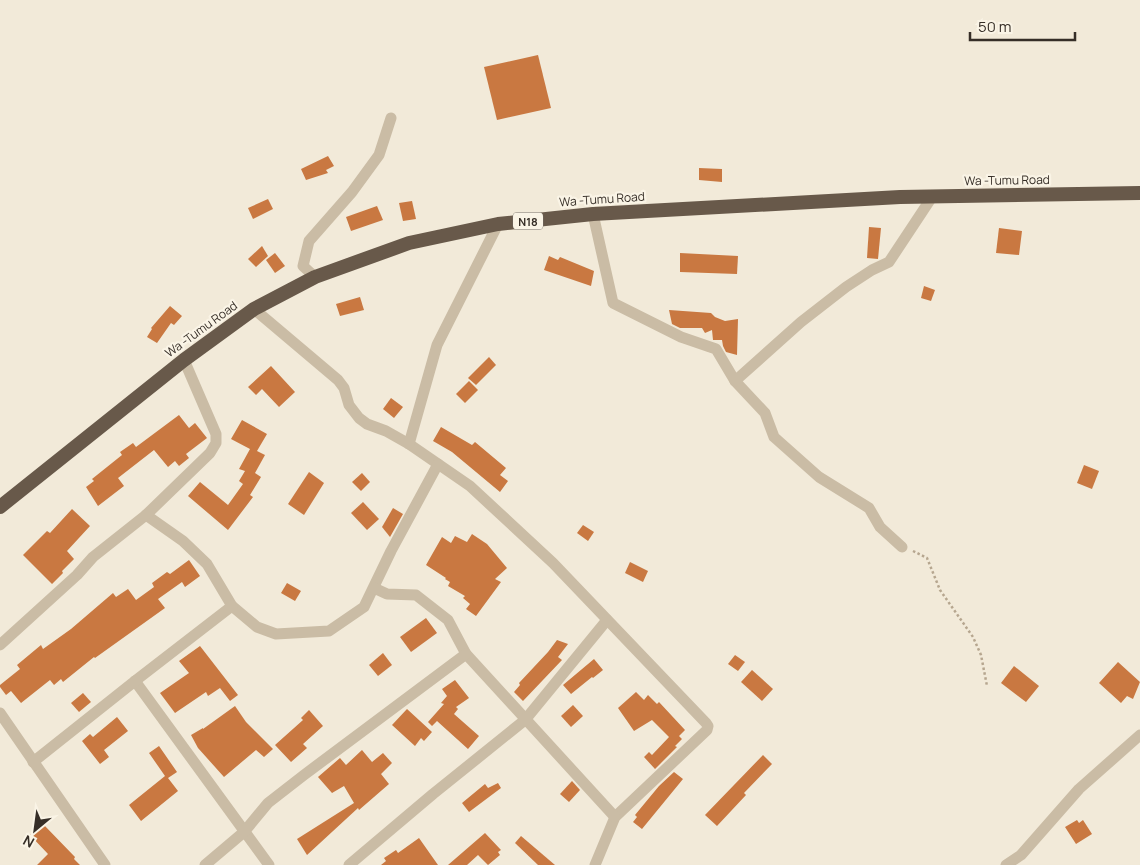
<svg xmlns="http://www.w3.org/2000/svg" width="1140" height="865" font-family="Manrope,sans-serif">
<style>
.building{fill:#c97841}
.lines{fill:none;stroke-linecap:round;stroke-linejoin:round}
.path{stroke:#b6a68f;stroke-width:2.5;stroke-dasharray:2.5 2.5;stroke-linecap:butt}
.minor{stroke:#cabca5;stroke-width:11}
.trunk{stroke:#68594a;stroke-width:14}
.labels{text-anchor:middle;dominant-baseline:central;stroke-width:4.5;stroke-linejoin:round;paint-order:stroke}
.shield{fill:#faf4e6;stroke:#716960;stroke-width:1}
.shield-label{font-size:11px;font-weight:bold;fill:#362e27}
.street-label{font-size:12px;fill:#362e27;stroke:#faf4e6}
</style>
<rect width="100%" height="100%" fill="#f2ead9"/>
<!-- building -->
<g class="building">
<path d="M538,55L551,108L497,120L484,67Z"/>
<path d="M328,156L334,166L326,170L328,173L306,180L301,169Z"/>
<path d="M699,168L722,169V182L699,180Z"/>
<path d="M268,199L273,209L253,219L248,208Z"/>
<path d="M412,201L416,219L403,221L399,203Z"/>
<path d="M377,206L383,220L351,231L346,217Z"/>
<path d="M869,227L881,228L878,259L867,258Z"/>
<path d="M999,228L1022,231L1019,255L996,253Z"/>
<path d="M262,246L268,256L256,267L248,259Z"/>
<path d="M275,253L285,266L275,273L266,260Z"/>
<path d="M680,253L738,256L737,274L680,272Z"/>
<path d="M549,256L558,260L560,257L594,271L591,286L544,270Z"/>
<path d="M924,286L935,290L931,301L921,298Z"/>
<path d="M360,297L364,310L340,316L336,304Z"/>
<path d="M170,306L182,316L174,325L171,323L157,343L147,337L152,329L151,328Z"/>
<path d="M669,310L711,313L715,317L725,321L738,319L737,355L726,352L723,346L722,340H713L712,330L705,333L702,328H680L672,324Z"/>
<path d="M489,357L496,365L476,385L468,378Z"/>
<path d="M271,366L295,392L279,407L262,389L256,395L248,387Z"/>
<path d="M469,381L478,390L465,403L456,394Z"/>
<path d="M391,398L403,407L394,418L383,409Z"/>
<path d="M179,415L189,428L195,423L207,438L186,454L189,458L179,466L175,461L168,467L154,450L118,478L124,486L98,506L86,487L94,481L92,479L122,455L120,452L133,443L136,447Z"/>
<path d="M242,420L267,434L257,451L265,455L255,473L261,477L250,495L253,497L228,530L188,496L200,482L228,505L243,484L239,481L245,471L239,469L250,449L231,439Z"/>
<path d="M441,427L472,445L475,442L506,468L500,475L508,481L500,492L452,452L433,441Z"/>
<path d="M1084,465L1099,471L1092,489L1077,483Z"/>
<path d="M309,472L324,483L304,515L288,504Z"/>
<path d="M362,473L370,482L361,491L352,482Z"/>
<path d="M363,502L379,519L367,530L351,513Z"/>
<path d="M393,508L403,514L390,537L382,527Z"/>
<path d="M72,509L90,526L67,551L74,559L62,571L63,573L52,584L23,555L47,531L50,533Z"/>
<path d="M583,525L594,532L588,541L577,533Z"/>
<path d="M472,534L487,544L507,568L495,579L501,582L476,616L466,609L470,604L463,598L465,596L448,586L450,582L445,579L446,578L426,565L442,537L451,543L455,536L467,542Z"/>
<path d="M189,560L200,576L185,587L182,582L158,599L165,608L95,658L94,657L63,682L61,679L54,685L50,680L21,703L11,691L6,695L0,687V685L20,669L17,665L41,645L43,649L71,629L113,593L116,597L128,589L136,600L154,587L152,583L167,572L170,574Z"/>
<path d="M630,562L648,571L643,582L625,573Z"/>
<path d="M287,583L301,591L295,601L281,593Z"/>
<path d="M426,618L437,633L411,652L400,637Z"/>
<path d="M557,640L568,644L558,657L562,660L523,701L514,692L520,685L519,683L548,652Z"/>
<path d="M200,646L238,695L230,701L220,688L208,696L206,692L175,713L160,693L189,673L179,661Z"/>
<path d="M383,653L392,665L378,676L369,665Z"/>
<path d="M735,655L745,662L738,671L728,664Z"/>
<path d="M594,659L603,670L593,678L592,677L571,694L563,685Z"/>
<path d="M1118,662L1140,682L1133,699L1127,696L1121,703L1099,683Z"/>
<path d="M1014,666L1039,686L1026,702L1001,683Z"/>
<path d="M752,670L773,689L762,701L741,682Z"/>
<path d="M455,680L469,698L456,707L458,709L454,714L479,736L468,749L437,721L432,726L428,722L444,704L441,703L447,696L442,689Z"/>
<path d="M636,692L644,700L648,695L657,704L659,702L685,730L679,736L682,739L675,746L677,747L655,769L644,757L649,752L652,755L669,737L652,720L634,731L618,708Z"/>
<path d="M83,693L91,702L79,712L71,703Z"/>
<path d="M573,705L583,716L571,727L561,716Z"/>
<path d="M235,706L246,722L273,749L264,757L256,750L224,777L198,748L191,735L203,728V729Z"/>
<path d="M407,709L432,732L424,741L421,738L415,746L392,725Z"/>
<path d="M309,710L323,726L303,744L307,748L291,762L275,745L303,720L301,718Z"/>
<path d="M117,717L128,731L104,750L109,757L100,764L82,741L90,734L93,737Z"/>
<path d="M159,746L177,772L168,778L178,791L141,821L129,805L165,776L149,753Z"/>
<path d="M362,750L372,762L383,753L392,763L381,774L389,784L359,810L358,808L307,855L297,839L354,803L344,786L332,793L318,777L340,758L346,765Z"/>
<path d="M763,755L772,764L744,793L746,795L717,826L705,815Z"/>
<path d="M674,772L683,779L642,829L633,822L637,817L635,815L659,786Z"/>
<path d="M572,781L580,790L569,802L560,794Z"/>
<path d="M498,783L501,788L469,812L462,803L485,784L488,788Z"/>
<path d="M1077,820L1079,823L1083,820L1092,834L1076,844L1065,827Z"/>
<path d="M43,824L75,857L74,859L80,865H37L48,854L30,835Z"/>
<path d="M485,833L501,850L498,852L500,855L488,865L478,855L467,865H448Z"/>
<path d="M521,836L555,865H538L515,843Z"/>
<path d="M419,838L438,865H381L386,861L384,858L396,850L398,853Z"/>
</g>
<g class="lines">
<!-- path -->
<path class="path" d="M913,551L927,558L940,590L973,637L981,655L987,686"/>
<!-- minor -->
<g class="minor">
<path d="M593,214L613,303L681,337L716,349L735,381L765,413L774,437L819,477L869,508L880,527L902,547"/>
<path d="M315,277L303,266L309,241L352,192L379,155L391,118"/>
<path d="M254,309L338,380L344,388L349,405L359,418L367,424L386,431L409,444L470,486L553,563L706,723L708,726L707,730L615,817L595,865"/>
<path d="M735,381L801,322L846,287L872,270L889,262L932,197"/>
<path d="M409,444L437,345L498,224"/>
<path d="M146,515L183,541L207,564L232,606L257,627L276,634L329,631L364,607L391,551L438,464"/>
<path d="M374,588L387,594L416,595L448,620L466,654L615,817"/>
<path d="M0,645L77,575L93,557L146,515L210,453L216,443V434L184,360"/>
<path d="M135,681L269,865"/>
<path d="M0,713L105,865"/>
<path d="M33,762L135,681L232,606"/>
<path d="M205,865L244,832L268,803L304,775L466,654"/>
<path d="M349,865L433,794L525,720L607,620"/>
<path d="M1006,865L1021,855L1079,789L1140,735"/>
</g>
<!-- trunk -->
<path class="trunk" d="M0,507L184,360L254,309L315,277L409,243L498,224L593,214L900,197L1140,193"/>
</g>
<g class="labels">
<!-- shield labels -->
<rect class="shield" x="513" y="212.5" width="30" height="17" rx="4"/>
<g class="shield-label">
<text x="528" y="221">N18</text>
</g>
<!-- street labels -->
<g class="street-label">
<text transform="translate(1007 180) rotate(-1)">Wa -Tumu Road</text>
<text transform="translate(602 199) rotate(-4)">Wa -Tumu Road</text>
<text transform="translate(201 329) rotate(-36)">Wa -Tumu Road</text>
</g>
</g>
<!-- north arrow -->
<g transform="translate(35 830) rotate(209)" stroke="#faf4e6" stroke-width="4" paint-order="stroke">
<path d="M0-4L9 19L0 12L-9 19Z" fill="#362e27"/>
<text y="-8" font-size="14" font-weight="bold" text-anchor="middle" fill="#362e27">N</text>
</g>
<!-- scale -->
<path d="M970 32v8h105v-8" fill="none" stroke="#362e27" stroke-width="2.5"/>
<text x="978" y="32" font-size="15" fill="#362e27" stroke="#faf4e6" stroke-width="4" paint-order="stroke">50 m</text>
</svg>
